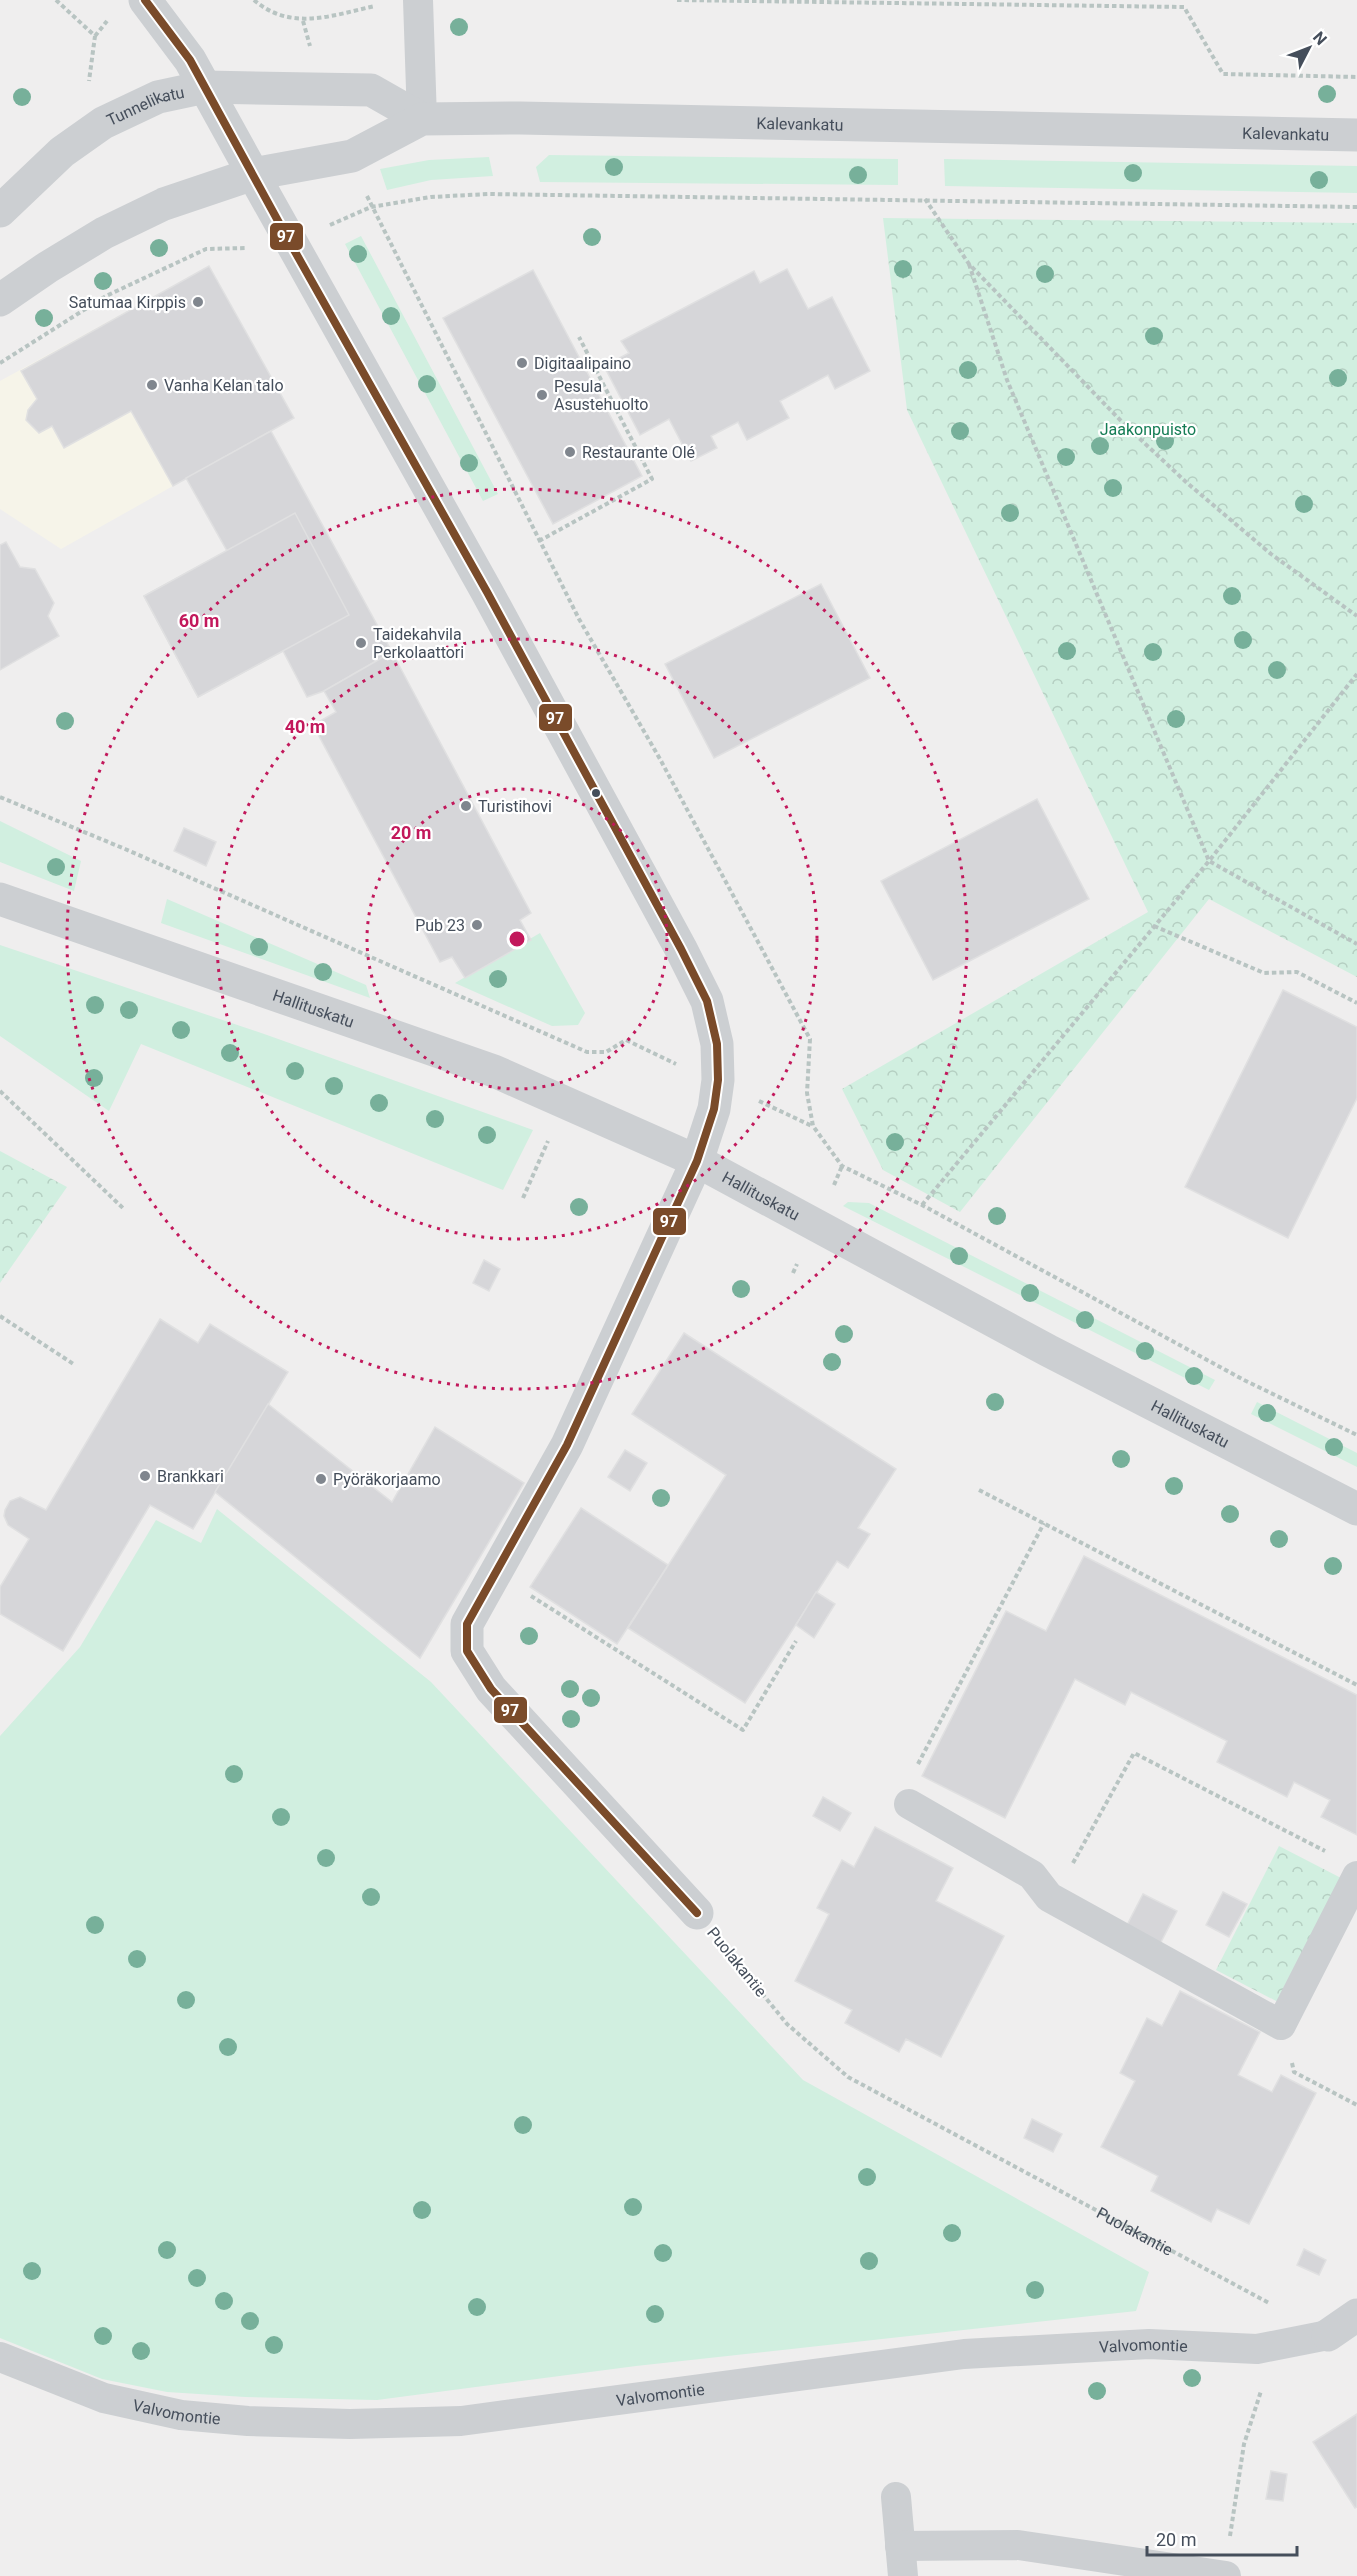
<svg xmlns="http://www.w3.org/2000/svg" width="1357" height="2576" font-family="Roboto,sans-serif">
<style>
.commercial{fill:#f6f4e9}
.grass{fill:#d1efe0}
.park{fill:url(#park-crowns)}
.building{fill:#d6d6d9;stroke:#e0e0e1;stroke-width:1.5}
.lines{fill:none;stroke-linecap:round;stroke-linejoin:round}
.path{stroke:#b8c4c2;stroke-width:4;stroke-dasharray:4.5 3;stroke-linecap:butt}
.service{stroke:#cccfd2;stroke-width:30}
.minor{stroke:#cccfd2;stroke-width:33}
.tertiary{stroke:#cccfd2;stroke-width:33}
.bus-1-casing{stroke:#fff;stroke-width:12}
.bus-1{stroke:#7a4b2a;stroke-width:8}
.tree{fill:#77b09a}
.ring{fill:none;stroke:#c2185b;stroke-width:3;stroke-dasharray:3 6}
.poi-dot{fill:#80868e;stroke:#fff;stroke-width:2}
.bus-dot{fill:#454e5b;stroke:#fff;stroke-width:2}
.labels{text-anchor:middle;dominant-baseline:central;stroke-width:4.5;stroke-linejoin:round;paint-order:stroke}
.street-label{font-size:16px;fill:#454e5b;stroke:#fff}
.poi-label{font-size:16px;fill:#454e5b;stroke:#fff;text-anchor:start}
.park-label{font-size:16px;fill:#157d55;stroke:#fff}
.centre{fill:#c2185b;stroke:#fff;stroke-width:3}
.ring-label{font-size:18px;text-anchor:middle;font-weight:bold;fill:#c2185b;stroke:#fff;stroke-width:4.5;stroke-linejoin:round;paint-order:stroke}
.line-badge{stroke:#fff;stroke-width:2}
.badge-label{font-size:16px;text-anchor:middle;font-weight:bold;fill:#fff}
</style>
<defs>
<pattern id="park-crowns" width="20" height="18" patternUnits="userSpaceOnUse" patternTransform="scale(1.5)"><rect width="20" height="18" fill="#d1efe0"/><path d="M2 6a3 3 0 1 1 6 0M12 15a3 3 0 1 1 6 0" fill="none" stroke="#b5cfc2"/></pattern>
</defs>
<rect width="100%" height="100%" fill="#efeeee"/>
<!-- commercial -->
<path class="commercial" d="M209,266L294,418L61,549L0,509V381Z"/>
<!-- grass -->
<g class="grass">
<path d="M549,155L898,159V185L540,182L536,167Z"/>
<path d="M489,157L493,176L431,180L387,190L380,169L429,160Z"/>
<path d="M944,159L1357,166V193L945,186Z"/>
<path d="M361,236L498,494L483,501L345,244Z"/>
<path d="M0,821L81,861L74,891L0,862Z"/>
<path d="M167,899L366,985L370,998L161,923Z"/>
<path d="M540,933L585,1013L578,1025L552,1026L455,983Z"/>
<path d="M0,945L267,1035L533,1130L503,1190L141,1044L109,1111L0,1036Z"/>
<path d="M848,1202L869,1203L1215,1380L1209,1390L843,1206Z"/>
<path d="M1257,1402L1357,1453V1467L1251,1414Z"/>
<path d="M217,1509L431,1682L803,2080L1149,2272L1136,2311L636,2366L377,2400L245,2397L167,2392L102,2379L0,2338V1736L80,1647L156,1520L201,1543Z"/>
</g>
<!-- park -->
<g class="park">
<path d="M883,218L1357,223V977L1209,899L960,1212L883,1170L842,1089L1148,912L907,410Z"/>
<path d="M0,1151L67,1187L0,1283Z"/>
<path d="M1279,1846L1341,1878L1278,2002L1216,1970Z"/>
</g>
<!-- building -->
<g class="building">
<path d="M209,266L294,418L173,486L131,411L64,448L52,426L39,433L26,420L28,410L37,399L21,371Z"/>
<path d="M787,269L808,309L832,297L870,371L835,389L828,375L780,401L789,418L747,440L738,422L711,436L717,448L691,461L669,419L640,435L604,366L629,353L621,341L754,271L760,283Z"/>
<path d="M533,270L642,476L553,524L443,318Z"/>
<path d="M271,431L392,652L324,691L307,697L283,651L198,697L144,596L227,551L186,478Z"/>
<path d="M295,513L349,615L198,697L144,596Z"/>
<path d="M6,542L20,567L35,569L54,603L48,616L59,636L0,670V545Z"/>
<path d="M821,584L870,678L714,758L665,664Z"/>
<path d="M392,652L531,913L520,920L531,940L465,978L452,957L440,962L313,725L336,712L324,691Z"/>
<path d="M1037,799L1089,899L933,980L881,881Z"/>
<path d="M184,828L216,842L206,866L174,851Z"/>
<path d="M1283,990L1357,1027V1098L1288,1238L1185,1187Z"/>
<path d="M484,1260L500,1269L489,1291L473,1283Z"/>
<path d="M160,1319L198,1343L210,1324L288,1372L193,1529L150,1505L63,1651L0,1614V1587L29,1539L8,1525L4,1516L5,1510L10,1501L20,1497L46,1510Z"/>
<path d="M684,1333L896,1469L858,1528L870,1534L848,1568L837,1561L745,1703L628,1628L726,1475L632,1414Z"/>
<path d="M268,1404L392,1502L435,1427L524,1483L420,1658L215,1492Z"/>
<path d="M625,1450L647,1463L630,1491L608,1477Z"/>
<path d="M581,1508L668,1565L617,1644L530,1587Z"/>
<path d="M1084,1556L1357,1695V1835L1321,1817L1330,1800L1294,1782L1287,1797L1217,1762L1227,1741L1131,1692L1125,1705L1075,1679L1005,1818L922,1776L1006,1611L1046,1631Z"/>
<path d="M816,1592L835,1604L814,1638L796,1625Z"/>
<path d="M823,1797L851,1813L840,1831L813,1816Z"/>
<path d="M875,1827L953,1868L936,1901L1004,1936L941,2057L906,2039L899,2052L845,2023L852,2010L795,1981L829,1914L817,1908L842,1860L854,1867Z"/>
<path d="M1223,1892L1247,1904L1229,1937L1206,1925Z"/>
<path d="M1143,1894L1177,1911L1159,1946L1125,1929Z"/>
<path d="M1180,1991L1260,2032L1238,2075L1272,2092L1281,2075L1316,2093L1249,2224L1217,2209L1211,2222L1151,2191L1158,2176L1101,2147L1135,2081L1120,2073L1147,2018L1162,2026Z"/>
<path d="M1032,2119L1062,2134L1053,2152L1024,2138Z"/>
<path d="M1304,2249L1326,2260L1319,2275L1297,2265Z"/>
<path d="M1357,2414V2507L1355,2508L1313,2442Z"/>
<path d="M1271,2471L1287,2474L1283,2501L1266,2499Z"/>
</g>
<g class="lines">
<!-- path -->
<g class="path">
<path d="M56,0L95,36L89,81"/>
<path d="M254,0C291,32 333,15 375,6"/>
<path d="M677,0L1184,7L1223,74L1357,77"/>
<path d="M303,21L310,46"/>
<path d="M95,36L107,21"/>
<path d="M367,196L579,619L660,759L810,1039L807,1093L813,1126L842,1166L922,1205L1244,1380L1357,1435"/>
<path d="M925,199L969,264L1123,423L1186,482L1271,554L1357,616"/>
<path d="M330,225L371,207L431,197L488,194L1357,207"/>
<path d="M969,264L1007,380L1209,861L1357,944"/>
<path d="M0,363L106,296L206,249L246,248"/>
<path d="M539,541L652,479L579,337"/>
<path d="M0,797L125,849L587,1052H606L626,1040L676,1064"/>
<path d="M1154,926L1264,973L1297,972L1357,1003"/>
<path d="M0,1091L124,1209"/>
<path d="M759,1101L812,1126"/>
<path d="M834,1185L842,1166"/>
<path d="M523,1198L548,1141"/>
<path d="M922,1205L1209,861L1357,674"/>
<path d="M793,1273L797,1264"/>
<path d="M0,1316L75,1365"/>
<path d="M979,1490L1357,1685"/>
<path d="M531,1596L743,1730L796,1641"/>
<path d="M918,1764L1044,1523"/>
<path d="M1073,1863L1134,1753L1325,1851"/>
<path id="s1" d="M724,1947L787,2024L848,2077L1269,2303"/>
<path d="M1292,2063L1294,2072L1357,2105"/>
<path d="M1230,2536L1244,2444L1261,2391"/>
</g>
<!-- service -->
<g class="service">
<path d="M418,0L422,119"/>
<path d="M909,1804L1032,1875L1049,1897L1281,2025L1357,1876"/>
<path id="s2" d="M0,2357L104,2398L181,2415L248,2421L350,2424L461,2421L964,2354L1149,2344L1257,2349L1328,2335"/>
<path d="M896,2497L903,2576"/>
<path d="M900,2546L1018,2545L1226,2576"/>
</g>
<!-- minor -->
<g class="minor">
<path d="M253,174L487,592L681,949L707,1001L717,1044L718,1080L714,1109L697,1161L567,1445L467,1624V1651L491,1689L697,1913"/>
<path d="M1328,2335L1357,2315"/>
</g>
<!-- tertiary -->
<g class="tertiary">
<path d="M145,0L190,60L253,174"/>
<path id="s3" d="M0,211L62,152L103,123L158,97L205,87L371,90L422,119"/>
<path id="s4" d="M0,300L48,267L104,233L164,204L253,174L352,156L422,119L520,118L1357,135"/>
<path id="s5" d="M0,899L494,1071L697,1161L1049,1351L1357,1509"/>
</g>
<defs>
<path id="bus-1" d="M145,0L190,60L289,241L487,592L681,949L707,1001L717,1044L718,1080L714,1109L697,1161L567,1445L467,1624V1651L491,1689L697,1913"/>
</defs>
<!-- bus-1 casing -->
<use href="#bus-1" class="bus-1-casing"/>
<!-- bus-1 -->
<use href="#bus-1" class="bus-1"/>
</g>
<!-- trees -->
<g class="tree">
<circle cx="459" cy="27" r="9"/>
<circle cx="1327" cy="94" r="9"/>
<circle cx="22" cy="97" r="9"/>
<circle cx="614" cy="167" r="9"/>
<circle cx="1133" cy="173" r="9"/>
<circle cx="858" cy="175" r="9"/>
<circle cx="1319" cy="180" r="9"/>
<circle cx="592" cy="237" r="9"/>
<circle cx="159" cy="248" r="9"/>
<circle cx="358" cy="254" r="9"/>
<circle cx="903" cy="269" r="9"/>
<circle cx="1045" cy="274" r="9"/>
<circle cx="103" cy="281" r="9"/>
<circle cx="391" cy="316" r="9"/>
<circle cx="44" cy="318" r="9"/>
<circle cx="1154" cy="336" r="9"/>
<circle cx="968" cy="370" r="9"/>
<circle cx="1338" cy="378" r="9"/>
<circle cx="427" cy="384" r="9"/>
<circle cx="960" cy="431" r="9"/>
<circle cx="1165" cy="441" r="9"/>
<circle cx="1100" cy="446" r="9"/>
<circle cx="1066" cy="457" r="9"/>
<circle cx="469" cy="463" r="9"/>
<circle cx="1113" cy="488" r="9"/>
<circle cx="1304" cy="504" r="9"/>
<circle cx="1010" cy="513" r="9"/>
<circle cx="1232" cy="596" r="9"/>
<circle cx="1243" cy="640" r="9"/>
<circle cx="1067" cy="651" r="9"/>
<circle cx="1153" cy="652" r="9"/>
<circle cx="1277" cy="670" r="9"/>
<circle cx="1176" cy="719" r="9"/>
<circle cx="65" cy="721" r="9"/>
<circle cx="56" cy="867" r="9"/>
<circle cx="259" cy="947" r="9"/>
<circle cx="323" cy="972" r="9"/>
<circle cx="498" cy="979" r="9"/>
<circle cx="95" cy="1005" r="9"/>
<circle cx="129" cy="1010" r="9"/>
<circle cx="181" cy="1030" r="9"/>
<circle cx="230" cy="1053" r="9"/>
<circle cx="295" cy="1071" r="9"/>
<circle cx="94" cy="1078" r="9"/>
<circle cx="334" cy="1086" r="9"/>
<circle cx="379" cy="1103" r="9"/>
<circle cx="435" cy="1119" r="9"/>
<circle cx="487" cy="1135" r="9"/>
<circle cx="895" cy="1142" r="9"/>
<circle cx="579" cy="1207" r="9"/>
<circle cx="997" cy="1216" r="9"/>
<circle cx="959" cy="1256" r="9"/>
<circle cx="741" cy="1289" r="9"/>
<circle cx="1030" cy="1293" r="9"/>
<circle cx="1085" cy="1320" r="9"/>
<circle cx="844" cy="1334" r="9"/>
<circle cx="1145" cy="1351" r="9"/>
<circle cx="832" cy="1362" r="9"/>
<circle cx="1194" cy="1376" r="9"/>
<circle cx="995" cy="1402" r="9"/>
<circle cx="1267" cy="1413" r="9"/>
<circle cx="1334" cy="1447" r="9"/>
<circle cx="1121" cy="1459" r="9"/>
<circle cx="1174" cy="1486" r="9"/>
<circle cx="661" cy="1498" r="9"/>
<circle cx="1230" cy="1514" r="9"/>
<circle cx="1279" cy="1539" r="9"/>
<circle cx="1333" cy="1566" r="9"/>
<circle cx="529" cy="1636" r="9"/>
<circle cx="570" cy="1689" r="9"/>
<circle cx="591" cy="1698" r="9"/>
<circle cx="571" cy="1719" r="9"/>
<circle cx="234" cy="1774" r="9"/>
<circle cx="281" cy="1817" r="9"/>
<circle cx="326" cy="1858" r="9"/>
<circle cx="371" cy="1897" r="9"/>
<circle cx="95" cy="1925" r="9"/>
<circle cx="137" cy="1959" r="9"/>
<circle cx="186" cy="2000" r="9"/>
<circle cx="228" cy="2047" r="9"/>
<circle cx="523" cy="2125" r="9"/>
<circle cx="867" cy="2177" r="9"/>
<circle cx="633" cy="2207" r="9"/>
<circle cx="422" cy="2210" r="9"/>
<circle cx="952" cy="2233" r="9"/>
<circle cx="167" cy="2250" r="9"/>
<circle cx="663" cy="2253" r="9"/>
<circle cx="869" cy="2261" r="9"/>
<circle cx="32" cy="2271" r="9"/>
<circle cx="197" cy="2278" r="9"/>
<circle cx="1035" cy="2290" r="9"/>
<circle cx="224" cy="2301" r="9"/>
<circle cx="477" cy="2307" r="9"/>
<circle cx="655" cy="2314" r="9"/>
<circle cx="250" cy="2321" r="9"/>
<circle cx="103" cy="2336" r="9"/>
<circle cx="274" cy="2345" r="9"/>
<circle cx="141" cy="2351" r="9"/>
<circle cx="1192" cy="2378" r="9"/>
<circle cx="1097" cy="2391" r="9"/>
</g>
<!-- distance rings -->
<g class="ring">
<circle cx="517" cy="939" r="150"/>
<circle cx="517" cy="939" r="300"/>
<circle cx="517" cy="939" r="450"/>
</g>
<!-- markers -->
<g class="poi-dot">
<circle cx="198" cy="302" r="6"/>
<circle cx="522" cy="363" r="6"/>
<circle cx="152" cy="385" r="6"/>
<circle cx="542" cy="395" r="6"/>
<circle cx="570" cy="452" r="6"/>
<circle cx="361" cy="643" r="6"/>
<circle cx="466" cy="806" r="6"/>
<circle cx="477" cy="925" r="6"/>
<circle cx="145" cy="1476" r="6"/>
<circle cx="321" cy="1479" r="6"/>
</g>
<circle class="bus-dot" cx="596" cy="793" r="5"/>
<g class="labels">
<!-- street labels -->
<g class="street-label">
<text stroke="none"><textPath href="#s3" startOffset="182">Tunnelikatu</textPath></text>
<text stroke="none"><textPath href="#s4" startOffset="842">Kalevankatu</textPath></text>
<text stroke="none"><textPath href="#s4" startOffset="1328">Kalevankatu</textPath></text>
<text stroke="none"><textPath href="#s5" startOffset="332">Hallituskatu</textPath></text>
<text stroke="none"><textPath href="#s5" startOffset="818">Hallituskatu</textPath></text>
<text stroke="none"><textPath href="#s5" startOffset="1304">Hallituskatu</textPath></text>
<text transform="translate(737 1962) rotate(51)">Puolakantie</text>
<text stroke="none"><textPath href="#s1" startOffset="506">Puolakantie</textPath></text>
<text stroke="none"><textPath href="#s2" startOffset="1158">Valvomontie</textPath></text>
<text stroke="none"><textPath href="#s2" startOffset="672">Valvomontie</textPath></text>
<text stroke="none"><textPath href="#s2" startOffset="186">Valvomontie</textPath></text>
</g>
<!-- poi labels -->
<g class="poi-label">
<text x="186" y="302" text-anchor="end">Satumaa Kirppis</text>
<text x="534" y="363">Digitaalipaino</text>
<text x="164" y="385">Vanha Kelan talo</text>
<text x="554" y="386">Pesula<tspan x="554" dy="18">Asustehuolto</tspan></text>
<text x="582" y="452">Restaurante Olé</text>
<text x="373" y="634">Taidekahvila<tspan x="373" dy="18">Perkolaattori</tspan></text>
<text x="478" y="806">Turistihovi</text>
<text x="465" y="925" text-anchor="end">Pub 23</text>
<text x="157" y="1476">Brankkari</text>
<text x="333" y="1479">Pyöräkorjaamo</text>
</g>
<!-- park labels -->
<g class="park-label">
<text x="1148" y="429">Jaakonpuisto</text>
</g>
</g>
<circle cx="517" cy="939" r="9" class="centre"/>
<g class="ring-label">
<text x="199" y="627">60 m</text>
<text x="305" y="733">40 m</text>
<text x="411" y="839">20 m</text>
</g>
<g class="line-badge">
<rect x="269" y="222" width="35" height="29" rx="6" fill="#7a4b2a"/>
<rect x="538" y="703" width="35" height="29" rx="6" fill="#7a4b2a"/>
<rect x="652" y="1207" width="35" height="29" rx="6" fill="#7a4b2a"/>
<rect x="493" y="1696" width="35" height="28" rx="6" fill="#7a4b2a"/>
</g>
<g class="badge-label">
<text x="286" y="242">97</text>
<text x="555" y="724">97</text>
<text x="669" y="1227">97</text>
<text x="510" y="1716">97</text>
</g>
<!-- north arrow -->
<g transform="translate(1309 48) rotate(48)" stroke="#ffffff" stroke-width="4.5" paint-order="stroke">
<path d="M0-4.5L10 22L0 15L-10 22Z" fill="#454e5b"/>
<text y="-9" font-size="16" font-weight="bold" text-anchor="middle" fill="#454e5b">N</text>
</g>
<!-- scale -->
<path d="M1147 2546v9h150v-9" fill="none" stroke="#454e5b" stroke-width="3"/>
<text x="1156" y="2546" font-size="18" fill="#454e5b" stroke="#ffffff" stroke-width="4.5" paint-order="stroke">20 m</text>
</svg>
